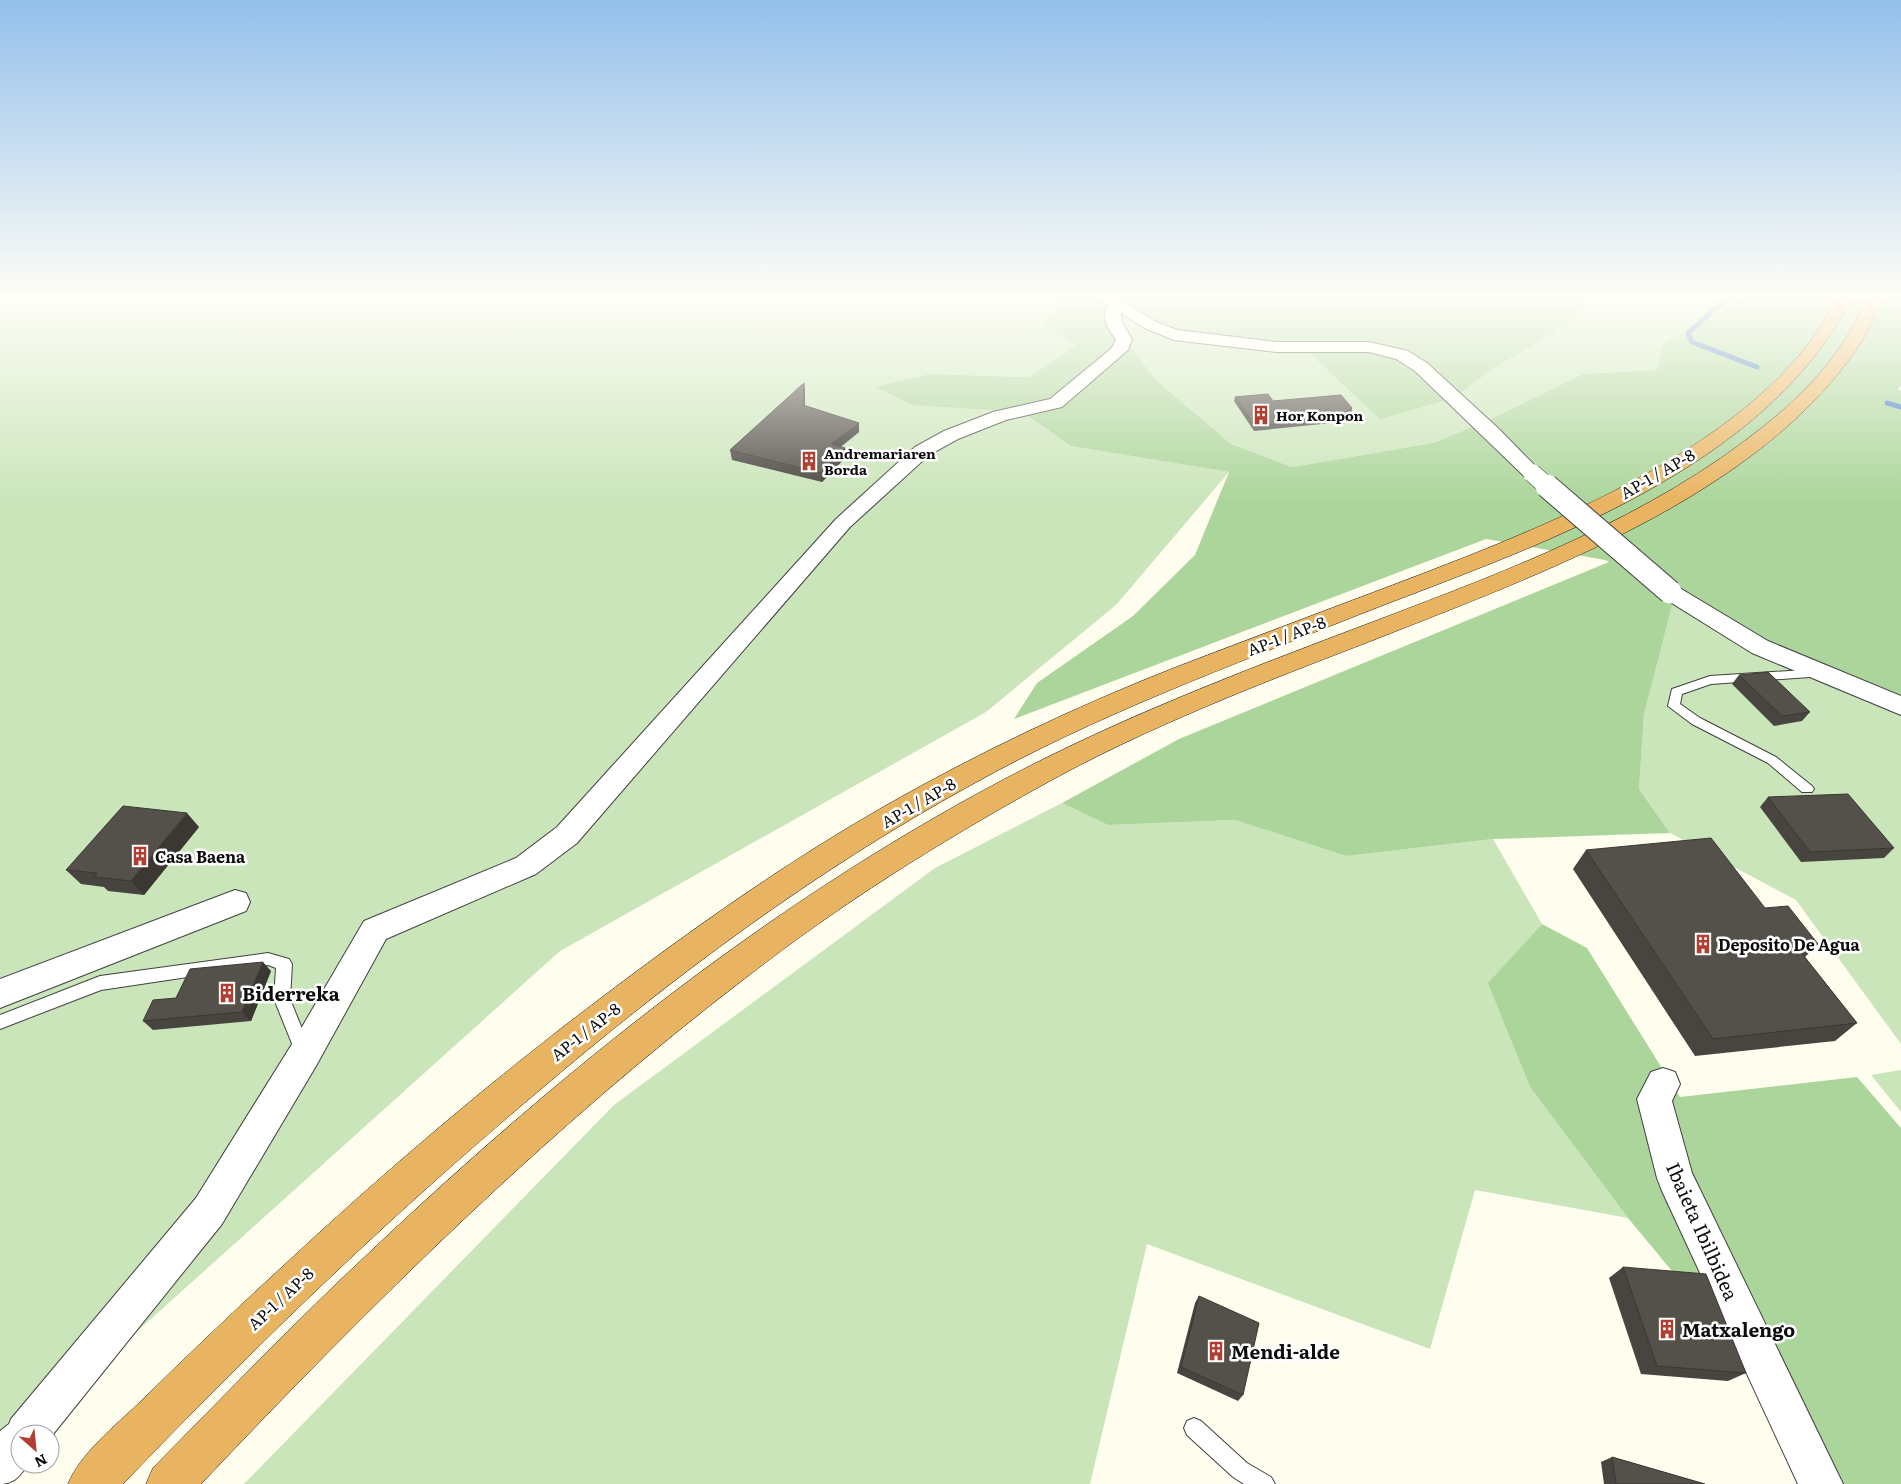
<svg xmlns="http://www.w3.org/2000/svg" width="1901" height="1484" font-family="Literata,serif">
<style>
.green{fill:#cae5ba}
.forest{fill:#acd59b}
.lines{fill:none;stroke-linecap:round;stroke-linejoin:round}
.stream{stroke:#437cc2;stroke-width:5}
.service-casing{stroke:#404040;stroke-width:2}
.minor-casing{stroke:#404040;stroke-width:2}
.motorway-casing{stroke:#1e1e1e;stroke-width:1}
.service{fill:#fff;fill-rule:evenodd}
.minor{fill:#fff;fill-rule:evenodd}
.motorway{fill:#e9b461;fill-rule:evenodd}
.minor-bridge-far1-casing{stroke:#404040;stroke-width:19;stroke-linecap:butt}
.minor-bridge-casing{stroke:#404040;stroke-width:25;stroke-linecap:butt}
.minor-bridge-far1{stroke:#fff;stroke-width:18}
.minor-bridge{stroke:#fff;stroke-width:23}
.wall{fill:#484540}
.shaded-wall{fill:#3b3834}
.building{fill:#54504a;stroke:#3b3834}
.labels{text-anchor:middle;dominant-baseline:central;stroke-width:5;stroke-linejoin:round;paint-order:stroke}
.far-poi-label{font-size:14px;font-weight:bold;fill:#0d0d0d;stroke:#fff;text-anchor:start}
.street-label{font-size:16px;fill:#0d0d0d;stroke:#fff}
.poi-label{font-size:16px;font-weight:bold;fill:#0d0d0d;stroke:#fff;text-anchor:start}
.near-poi-label{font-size:19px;font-weight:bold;fill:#0d0d0d;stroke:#fff;text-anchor:start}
.near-street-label{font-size:19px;fill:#0d0d0d;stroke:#fff}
</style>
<rect width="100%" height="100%" fill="#fefdee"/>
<!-- green -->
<g class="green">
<path d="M0,294H1065L1077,346L1029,377L930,374L1022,412L1071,446L1229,472L1116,605L986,712L560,951L23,1434H20L0,1455Z"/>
<path d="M1583,294H1748L1657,370L1583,374L1489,420L1433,443L1292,467L1231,444L1157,381L1113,324L1117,307L1494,368L1544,339L1580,313Z"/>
<path d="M1671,604L1731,641L1901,714V1044L1796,900L1670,833L1639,789L1644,714Z"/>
<path d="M1062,803L1108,825L1235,820L1346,856L1493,839L1542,924L1489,983L1530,1087L1628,1218L1475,1190L1430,1349L1147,1244L1090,1484H244L614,1105L935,868Z"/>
<path d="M1901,1070V1112L1871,1075Z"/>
</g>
<!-- forest -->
<g class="forest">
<path d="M1065,294H1583L1580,313L1544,339L1494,368L1453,398L1380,419L1305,349L1190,337L1118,307L1113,324L1157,381L1231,444L1292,467L1433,443L1489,420L1583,374L1657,370L1664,343L1740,301L1748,294H1901V386L1898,389L1901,391V714L1731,641L1672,605L1644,714L1639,789L1670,833L1493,839L1346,856L1235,820L1108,825L1062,803L1179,739L1609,562L1605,560L1486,539L1014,719L1037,683L1133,616L1195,555L1229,472L1071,446L1022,412L912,405L876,387L930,374L1029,377L1076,346L1042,324L1065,297Z"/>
<path d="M1542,924L1587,948L1680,1097L1857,1077L1901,1128V1484H1828L1730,1341L1628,1218L1530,1087L1488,983Z"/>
</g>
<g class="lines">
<!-- stream -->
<g class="stream">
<path d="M1736,294L1716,308L1688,333L1692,342L1757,367"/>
<path d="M1887,403L1901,407"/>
</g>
<defs>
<g id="service">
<path d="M1820,669L1826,673L1824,676L1711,684L1682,694L1680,704L1700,718L1776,757L1812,786L1814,789L1812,792H1802L1768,763L1692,724L1668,706L1672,689L1710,676Z"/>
<path d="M268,953L289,959L292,964L290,999L311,1051L309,1056L303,1058L297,1056L274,999L276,968L268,965L101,990L0,1029V1015L100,976Z"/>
<path d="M1194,1418L1201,1421L1247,1463L1271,1477L1275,1484H1244L1233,1477L1187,1435L1184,1428L1187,1421Z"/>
</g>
<g id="minor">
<path d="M1093,294H1111L1156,322L1177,330L1276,342H1369L1408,351L1427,363L1499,429L1542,473L1539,477L1532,479L1525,477L1415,371L1396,359L1369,352H1276L1174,340L1144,328L1121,313L1122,323L1132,339L1128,350L1062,407L1006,420L958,439L929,455L850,527L577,843L536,874L386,939L316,1066L222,1224L50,1438V1434H20V1464H29C20,1475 15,1484 0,1484V1431L9,1424L11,1419L196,1198L292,1044L364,921L516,858L557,827L836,519L915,447L944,431L993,412L1050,399L1112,348L1116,339C1107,328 1102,319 1108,305Z"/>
<path d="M1670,585L1678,587L1768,641L1901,696V715L1752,653L1662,597L1659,592L1662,587Z"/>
<path d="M235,890L246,893L250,902L246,911L0,1008V979Z"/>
<path d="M1663,1068L1675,1072L1680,1084L1672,1101L1692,1173L1843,1484H1798L1662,1191L1657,1178L1637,1099L1651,1072Z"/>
</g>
<g id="motorway">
<path d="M1838,294H1854C1767,471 1535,546 1363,613C1230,666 1096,715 971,785C814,871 671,978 535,1094C390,1216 254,1347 123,1484H68C80,1454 115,1426 139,1403C186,1357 233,1312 281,1268C384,1172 492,1080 605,995C695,927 787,862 885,806C980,752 1077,706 1179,666C1250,639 1321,612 1393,585C1532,532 1729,458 1817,332C1825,320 1831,307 1838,294Z"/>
<path d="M1868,294H1884C1876,313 1868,333 1856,350C1754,498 1537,575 1376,639C1262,683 1146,727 1039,787C938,843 839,905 748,976C549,1128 372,1303 201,1484H146L153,1468C225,1395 296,1321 371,1251C568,1065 784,892 1026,768C1139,710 1259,665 1378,620C1512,569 1651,517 1764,426C1794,402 1823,374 1844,341C1854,327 1861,310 1868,294Z"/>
</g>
</defs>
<!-- service casing -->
<use href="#service" class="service-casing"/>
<!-- minor casing -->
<use href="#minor" class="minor-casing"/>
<!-- motorway casing -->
<use href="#motorway" class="motorway-casing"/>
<!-- service -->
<use href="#service" class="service"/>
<!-- minor -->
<use href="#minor" class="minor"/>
<!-- motorway -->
<use href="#motorway" class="motorway"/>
<defs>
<path id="minor-bridge-far1" d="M1532,473L1548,487"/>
<path id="minor-bridge" d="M1547,486L1670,592"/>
</defs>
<!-- minor-bridge-far1 casing -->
<use href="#minor-bridge-far1" class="minor-bridge-far1-casing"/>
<!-- minor-bridge casing -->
<use href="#minor-bridge" class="minor-bridge-casing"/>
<!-- minor-bridge-far1 -->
<use href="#minor-bridge-far1" class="minor-bridge-far1"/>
<!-- minor-bridge -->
<use href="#minor-bridge" class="minor-bridge"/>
</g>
<!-- wall -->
<g class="wall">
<path d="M1026,294H1063V297L1027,298Z"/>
<path d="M804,383L805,392V406L859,432L840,447L845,448L846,457L822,482L732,460L730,450Z"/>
<path d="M1235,397L1273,401L1352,408L1351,413L1332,423L1254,431L1234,401Z"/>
<path d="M1739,675L1810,712L1802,721L1774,726L1732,684Z"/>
<path d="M1768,797L1894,848L1884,858L1801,862L1760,807Z"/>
<path d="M199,827L144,895L108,891L104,887L81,884L66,870Z"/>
<path d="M1586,850L1765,908L1818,944L1805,957L1857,1023L1835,1041L1695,1056L1573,869Z"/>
<path d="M271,971L251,1021L153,1030L143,1021L176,998Z"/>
<path d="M1623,1267L1746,1373L1728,1381L1641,1374L1609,1278Z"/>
<path d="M1199,1296L1243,1395L1238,1401L1177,1373L1195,1303Z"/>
<path d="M1612,1457L1705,1484H1604L1601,1462Z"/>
</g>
<!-- shaded-wall -->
<g class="shaded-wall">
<path d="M804,383L805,392L804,414L803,405Z"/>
<path d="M1352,408L1351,413L1332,423L1333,419Z"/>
<path d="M859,423V432L832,454L831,444Z"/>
<path d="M845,448L846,457L822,482L821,473Z"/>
<path d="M187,813L199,827L144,895L131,881Z"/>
<path d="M263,962L271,971L251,1021L242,1012Z"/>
</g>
<!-- building -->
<g class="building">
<path d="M804,383L803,405L859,423L831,444L845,448L821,473L730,450Z"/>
<path d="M1268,394L1273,401L1341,395L1352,408L1333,419L1255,426L1235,397Z"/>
<path d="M1768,672L1810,712L1782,716L1739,675Z"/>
<path d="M1848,794L1894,848L1810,852L1768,797Z"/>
<path d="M123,806L187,813L131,881L94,877L97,873L66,870Z"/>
<path d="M1711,838L1765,908L1788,906L1818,944L1796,946L1857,1023L1713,1039L1586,850Z"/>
<path d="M263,962L242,1012L143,1021L153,1000L176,998L190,969Z"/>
<path d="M1623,1267L1706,1274L1746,1373L1657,1366Z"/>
<path d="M1199,1296L1259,1323L1243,1395L1181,1367Z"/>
<path d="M1612,1457L1705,1484H1616Z"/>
</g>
<!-- sky -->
<linearGradient id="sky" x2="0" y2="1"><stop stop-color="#94c0ec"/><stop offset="0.59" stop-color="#fffef7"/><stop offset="1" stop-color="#fffef7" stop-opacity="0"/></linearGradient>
<rect width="1901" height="502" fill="url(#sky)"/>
<!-- icons -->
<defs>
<symbol id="building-bare" viewBox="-9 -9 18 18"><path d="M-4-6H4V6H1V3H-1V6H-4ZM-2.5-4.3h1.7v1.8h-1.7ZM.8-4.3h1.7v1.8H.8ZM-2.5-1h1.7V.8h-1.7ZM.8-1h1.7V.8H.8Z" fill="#b13e30" stroke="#fff" stroke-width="2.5" paint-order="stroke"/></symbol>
</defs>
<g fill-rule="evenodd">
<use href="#building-bare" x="1247" y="401" width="28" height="28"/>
<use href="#building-bare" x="795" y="447" width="28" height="28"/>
<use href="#building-bare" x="126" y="842" width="28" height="28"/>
<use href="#building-bare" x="1689" y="930" width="28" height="28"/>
<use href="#building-bare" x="213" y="979" width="28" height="28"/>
<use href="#building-bare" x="1653" y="1315" width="28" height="28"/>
<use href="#building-bare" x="1202" y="1337" width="28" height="28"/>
</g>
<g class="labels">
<!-- far-poi labels -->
<g class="far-poi-label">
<text x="1276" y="415">Hor Konpon</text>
<text x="824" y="453">Andremariaren<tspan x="824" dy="16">Borda</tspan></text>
</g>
<!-- street labels -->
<g class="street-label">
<text transform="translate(1657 473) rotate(-30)">AP-1 / AP-8</text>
<text transform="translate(1286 635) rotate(-21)">AP-1 / AP-8</text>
<text transform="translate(918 802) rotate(-30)">AP-1 / AP-8</text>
<text transform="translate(585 1031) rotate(-38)">AP-1 / AP-8</text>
<text transform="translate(280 1298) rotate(-43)">AP-1 / AP-8</text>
</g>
<!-- poi labels -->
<g class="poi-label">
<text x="155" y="856">Casa Baena</text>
<text x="1718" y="944">Deposito De Agua</text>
</g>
<!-- near-poi labels -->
<g class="near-poi-label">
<text x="242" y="993">Biderreka</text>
<text x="1682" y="1329">Matxalengo</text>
<text x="1231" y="1351">Mendi-alde</text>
</g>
<!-- near-street labels -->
<g class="near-street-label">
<text transform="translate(1703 1231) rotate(66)">Ibaieta Ibilbidea</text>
</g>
</g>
<!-- north arrow -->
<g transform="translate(35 1449) rotate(153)"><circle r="24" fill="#ffffff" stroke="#9e9e9e"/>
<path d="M0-4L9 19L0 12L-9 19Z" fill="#b13e30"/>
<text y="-8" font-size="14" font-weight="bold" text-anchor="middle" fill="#0d0d0d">N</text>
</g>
</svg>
